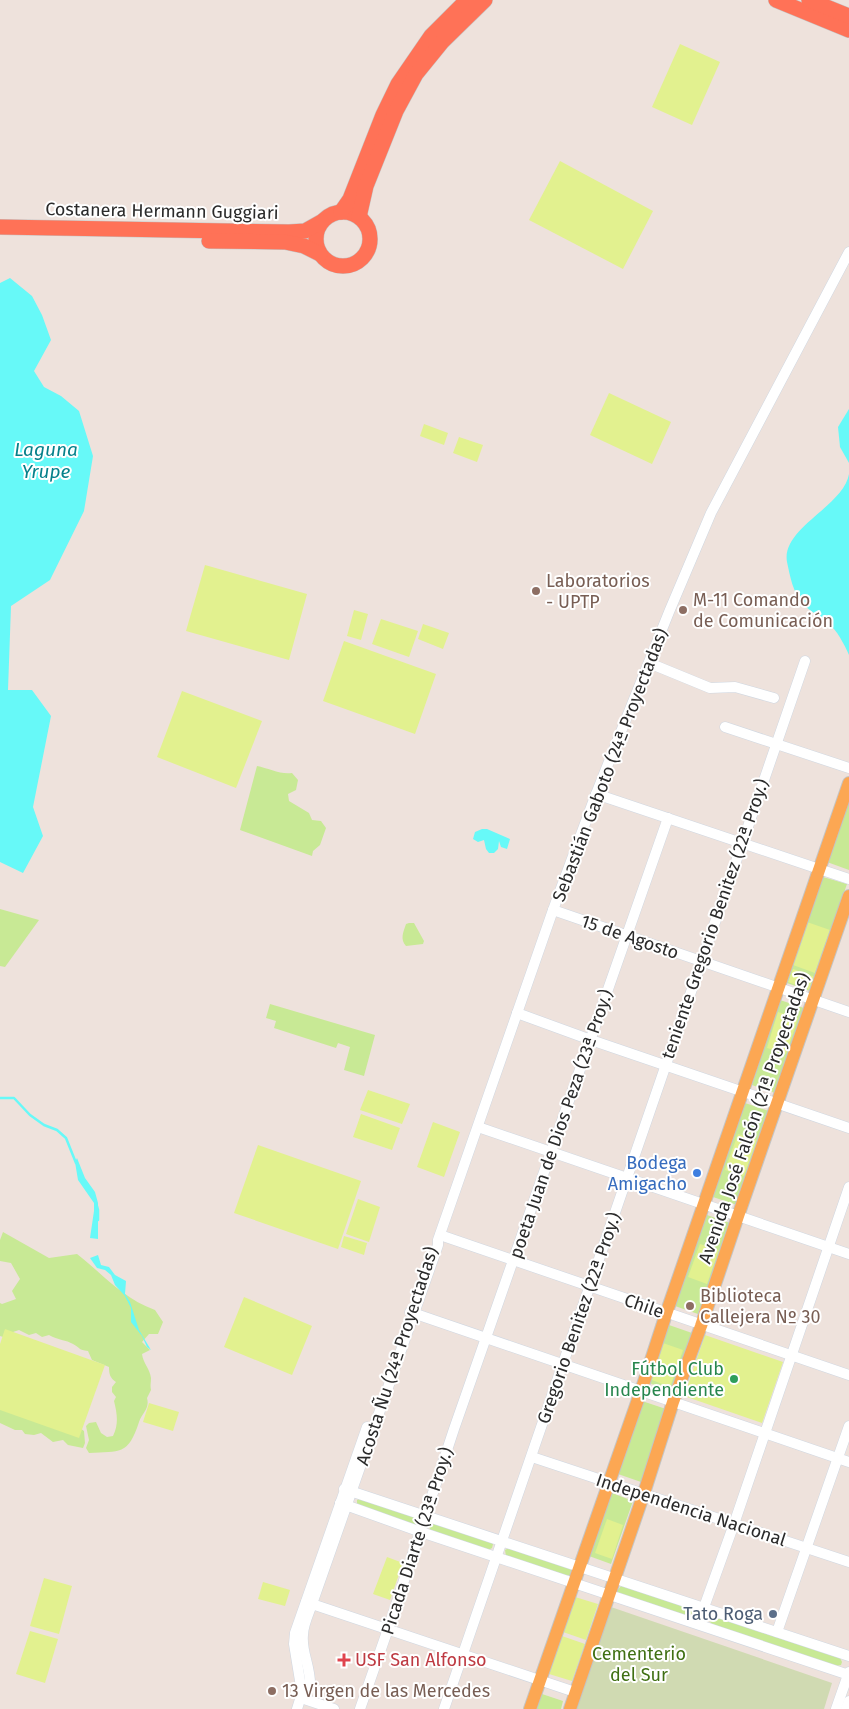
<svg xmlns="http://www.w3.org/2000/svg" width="849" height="1709" font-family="'Fira Sans',sans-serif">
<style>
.green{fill:#c8e995}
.cemetery{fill:#d0dab2}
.pitch{fill:#e2f18f}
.water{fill:#67f9f8}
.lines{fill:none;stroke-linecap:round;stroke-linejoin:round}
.stream{stroke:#67f9f8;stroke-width:2.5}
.minor-casing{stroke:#cfd7e1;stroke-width:11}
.major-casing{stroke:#c4c4c4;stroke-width:14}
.highway-casing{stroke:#c4c4c4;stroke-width:16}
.minor{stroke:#fff;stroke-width:10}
.major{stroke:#fca753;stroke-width:12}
.highway{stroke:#ff7257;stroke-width:15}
.education-dot{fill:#8d6e63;stroke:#fff;stroke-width:2}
.shop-dot{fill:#3f7fe0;stroke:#fff;stroke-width:2}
.leisure-dot{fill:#2e9e5b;stroke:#fff;stroke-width:2}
.service-dot{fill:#5c6f8a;stroke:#fff;stroke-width:2}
.health-dot{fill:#e0444e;stroke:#fff;stroke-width:2}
.labels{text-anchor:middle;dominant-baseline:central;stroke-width:4;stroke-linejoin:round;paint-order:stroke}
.street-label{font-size:18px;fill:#2b2b2b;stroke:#fff}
.education-label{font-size:18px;fill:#785e54;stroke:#fff;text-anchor:start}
.shop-label{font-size:18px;fill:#366cbe;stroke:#fff;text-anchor:end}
.leisure-label{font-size:18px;fill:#27864d;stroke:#fff;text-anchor:end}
.service-label{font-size:18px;fill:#4e5e75;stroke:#fff;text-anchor:end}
.park-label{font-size:18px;fill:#407014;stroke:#fff}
.health-label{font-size:18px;fill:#be3a42;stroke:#fff;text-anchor:start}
.water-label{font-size:19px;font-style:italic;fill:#05818b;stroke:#fff}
</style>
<rect width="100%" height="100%" fill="#eee2dc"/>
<!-- green -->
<g class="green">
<path d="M257,766C268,768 281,775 292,773L298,780L296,790L288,794L289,801L309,813L312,820L321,821L326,828L320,845L313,851L312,856L240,830Z"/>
<path d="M849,798V870L827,862Z"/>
<path d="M823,877L847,884L810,991L787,983Z"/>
<path d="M0,909L39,920L5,967L0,966Z"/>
<path d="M409,923H414L424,941L423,944L406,946C400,939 403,933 406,924Z"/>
<path d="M780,1000L804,1008L775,1093L752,1085Z"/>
<path d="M270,1004L375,1035L364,1076L344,1070L350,1047L338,1043L336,1048L274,1028L276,1021L266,1018Z"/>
<path d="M745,1103L769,1111L737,1205L713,1197Z"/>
<path d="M707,1215L730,1223L698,1314L675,1306Z"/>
<path d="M3,1232L49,1258L77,1254C104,1275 122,1298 155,1310L163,1322L158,1334H149L142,1342L150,1350L142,1354C143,1363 150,1369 151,1378C151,1383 150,1385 151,1390L147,1398C150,1409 142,1413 139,1422C128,1456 120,1451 89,1453L86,1448L89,1440L86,1426L89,1423L96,1422L101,1433L107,1437L113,1436C119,1424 117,1413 114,1401L116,1397L112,1392V1387L116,1382C110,1378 109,1374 109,1367L92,1360L88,1351C78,1350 81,1348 73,1344C66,1340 58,1340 49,1335L42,1337L36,1333L29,1335L19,1330L13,1332L9,1339L0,1336V1303L2,1304L16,1299L12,1291L20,1279L11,1263L0,1261V1240Z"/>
<path d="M669,1325L692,1333L672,1391L649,1383Z"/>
<path d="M642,1401L666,1409L641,1482L618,1474Z"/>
<path d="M0,1406L77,1426L84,1431L85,1443L83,1448L68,1445L63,1440L53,1442L41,1433L34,1435L25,1434L22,1430H15L0,1423Z"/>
<path d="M612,1493L633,1501L611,1564L589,1556Z"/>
<path d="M359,1499L417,1518L415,1525L357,1505V1500Z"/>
<path d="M432,1523L491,1542L493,1544L492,1548L488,1550L431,1531L429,1527Z"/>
<path d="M509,1548L569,1568L571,1570L570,1575L566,1576L506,1556L505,1550Z"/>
<path d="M621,1586L688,1607L692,1612L691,1615L685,1616L618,1593L617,1591Z"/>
<path d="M712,1616L840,1658L842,1662L841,1665L836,1666L712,1625L709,1620Z"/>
<path d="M542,1694L563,1701L561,1709H537Z"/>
</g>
<!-- cemetery -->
<path class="cemetery" d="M611,1607L832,1683L824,1709H577Z"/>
<!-- pitch -->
<g class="pitch">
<path d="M680,44L720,62L692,125L652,107Z"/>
<path d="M560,161L653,211L623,269L529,220Z"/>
<path d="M609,393L671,422L652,464L590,435Z"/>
<path d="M424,424L448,433L444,445L420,436Z"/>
<path d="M459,437L483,445L477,462L453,453Z"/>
<path d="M205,565L307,594L289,660L186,631Z"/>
<path d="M354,610L368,614L361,640L347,636Z"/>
<path d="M381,619L418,631L409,657L372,644Z"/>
<path d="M423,624L449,633L443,649L418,639Z"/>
<path d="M344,641L436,674L415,734L323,701Z"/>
<path d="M182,691L262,721L236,788L157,757Z"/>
<path d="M807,922L830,930L815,973L793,965Z"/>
<path d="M793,969L815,977L810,990L788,982Z"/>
<path d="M778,1012L798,1018L786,1054L767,1048Z"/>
<path d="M368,1090L410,1104L402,1124L360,1110Z"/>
<path d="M361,1114L400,1128L392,1150L353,1137Z"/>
<path d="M433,1122L460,1132L444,1177L417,1167Z"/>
<path d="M738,1134L757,1140L744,1176L725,1170Z"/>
<path d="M258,1145L361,1181L338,1249L234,1213Z"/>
<path d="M358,1199L380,1207L369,1242L346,1234Z"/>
<path d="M344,1236L367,1243L364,1255L341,1247Z"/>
<path d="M700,1244L719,1250L707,1284L688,1277Z"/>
<path d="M244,1297L312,1326L292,1375L224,1347Z"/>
<path d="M5,1329L105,1365L79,1438L0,1410V1344Z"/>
<path d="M705,1335L783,1362L762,1423L684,1396Z"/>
<path d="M663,1343L683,1350L670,1387L652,1380L651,1379Z"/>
<path d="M149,1403L179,1412L173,1431L143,1422Z"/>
<path d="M607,1519L623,1525L612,1559L595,1553Z"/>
<path d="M387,1557L403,1563L390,1600L373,1594Z"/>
<path d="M44,1578L72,1586L59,1634L30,1626Z"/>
<path d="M263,1582L290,1590L285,1606L258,1599Z"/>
<path d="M575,1597L598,1604L586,1640L563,1632Z"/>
<path d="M30,1631L58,1639L45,1683L16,1674Z"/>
<path d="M562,1636L585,1644L572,1681L549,1674Z"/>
</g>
<!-- water -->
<g class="water">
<path d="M10,278L32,296L42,315L51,340L34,371L44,387L61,396L79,411L93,456L84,511L50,580L11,606L8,690H32L51,716L33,807L43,836L23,873L0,862V283Z"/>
<path d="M849,409V463L840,447L838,427Z"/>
<path d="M849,474V655C844,644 837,630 828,623C821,616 810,612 803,604C793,593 790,576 787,562C781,528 844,506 849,474Z"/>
<path d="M482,829H487L510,839L507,849L501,847L499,841L498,849L494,853H489L486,849L484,840L478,842L473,839L475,832Z"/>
<path d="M77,1158L85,1178L95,1192L98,1203V1239L90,1238L94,1211V1203L78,1180L75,1162Z"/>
<path d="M98,1255L101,1265L109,1267L115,1275L126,1281L125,1294L130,1302L139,1330L151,1350L147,1347L142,1336L131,1322V1308L125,1296L115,1285L111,1275L105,1270L97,1268L90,1258Z"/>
</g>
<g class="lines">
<!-- stream -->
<g class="stream">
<path d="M0,1098H14L30,1115L44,1125L57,1130L66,1138L76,1163"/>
<path d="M97,1206L98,1210V1220"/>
</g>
<defs>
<g id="minor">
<path d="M649,663L710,688L735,687L774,698"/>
<path d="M725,727L849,768"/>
<path d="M596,794L849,879"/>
<path d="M553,910L849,1012"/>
<path d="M517,1013L591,1040L849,1128"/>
<path d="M478,1127L849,1254"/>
<path d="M440,1235L849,1375"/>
<path d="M410,1312L849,1462"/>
<path d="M532,1457L849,1562"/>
<path d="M344,1489L849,1656"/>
<path d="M340,1503L421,1532L849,1675"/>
<path d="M306,1602L575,1692"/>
<path d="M698,1624L734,1524L849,1187"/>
<path d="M777,1632L849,1426"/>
<path d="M302,1693L310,1686C311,1667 301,1652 303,1635C303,1625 309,1613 312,1604L438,1245V1240L553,910L596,794L669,612L711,513L849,252"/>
<path d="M301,1698L334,1709"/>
<path d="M297,1709L302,1693L294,1644L295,1633L367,1427"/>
<path d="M360,1709L388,1629L454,1429L668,818"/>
<path d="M444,1709L805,661"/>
<path d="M836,1709L849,1672"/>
<path d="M846,1709L849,1701"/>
</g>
<g id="major">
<path d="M530,1709L641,1391L666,1314L849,783"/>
<path d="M570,1709L644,1493L673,1402L701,1326L738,1216L849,896"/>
</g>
<g id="highway">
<path d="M776,0L849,30"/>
<path d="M809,0L849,16"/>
<circle cx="343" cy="239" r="27"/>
<path d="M341,212L350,199L383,115L398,84L431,36L467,0"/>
<path d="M359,217L366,186L396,111L416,74L442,42L485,0"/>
<path d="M0,227L289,232L305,231L321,222"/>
<path d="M209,241L285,242L304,246L320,254"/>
</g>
</defs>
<!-- minor casing -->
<use href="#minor" class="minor-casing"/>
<!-- major casing -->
<use href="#major" class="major-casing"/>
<!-- highway casing -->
<use href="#highway" class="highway-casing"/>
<!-- minor -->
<use href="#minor" class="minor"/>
<!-- major -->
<use href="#major" class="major"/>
<!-- highway -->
<use href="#highway" class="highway"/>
</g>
<!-- markers -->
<g class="education-dot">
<circle cx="536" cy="591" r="5"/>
<circle cx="683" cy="610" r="5"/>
<circle cx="690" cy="1306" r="5"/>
<circle cx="272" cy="1691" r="5"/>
</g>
<circle class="shop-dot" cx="697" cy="1173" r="5"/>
<circle class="leisure-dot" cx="734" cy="1379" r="5"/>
<circle class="service-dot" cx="773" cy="1614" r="5"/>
<path class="health-dot" d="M341.5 1652.5h5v5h5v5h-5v5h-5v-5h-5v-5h5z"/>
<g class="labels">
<!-- street labels -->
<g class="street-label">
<text transform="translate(162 211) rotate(1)">Costanera Hermann Guggiari</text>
<text transform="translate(610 765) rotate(-69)">Sebastián Gaboto (24ª Proyectadas)</text>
<text transform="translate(715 919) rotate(-71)">teniente Gregorio Benitez (22ª Proy.)</text>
<text transform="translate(630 937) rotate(19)">15 de Agosto</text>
<text transform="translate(754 1118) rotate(-71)">Avenida José Falcón (21ª Proyectadas)</text>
<text transform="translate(561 1124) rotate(-71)">poeta Juan de Dios Peza (23ª Proy.)</text>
<text transform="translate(644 1306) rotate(19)">Chile</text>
<text transform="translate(579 1318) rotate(-71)">Gregorio Benitez (22ª Proy.)</text>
<text transform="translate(397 1356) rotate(-72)">Acosta Ñu (24ª Proyectadas)</text>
<text transform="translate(691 1510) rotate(18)">Independencia Nacional</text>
<text transform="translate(417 1541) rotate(-72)">Picada Diarte (23ª Proy.)</text>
</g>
<!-- education labels -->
<g class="education-label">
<text x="546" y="581">Laboratorios<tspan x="546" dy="21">- UPTP</tspan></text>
<text x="693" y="600">M-11 Comando<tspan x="693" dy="21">de Comunicación</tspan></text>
<text x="700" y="1296">Biblioteca<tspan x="700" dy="21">Callejera Nº 30</tspan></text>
<text x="282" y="1691">13 Virgen de las Mercedes</text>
</g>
<!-- shop labels -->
<g class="shop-label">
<text x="687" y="1163">Bodega<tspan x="687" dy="21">Amigacho</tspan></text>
</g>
<!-- leisure labels -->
<g class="leisure-label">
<text x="724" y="1369">Fútbol Club<tspan x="724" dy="21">Independiente</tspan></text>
</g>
<!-- service labels -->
<g class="service-label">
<text x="763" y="1614">Tato Roga</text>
</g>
<!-- park labels -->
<g class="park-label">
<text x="639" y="1654">Cementerio<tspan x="639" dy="21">del Sur</tspan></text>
</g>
<!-- health labels -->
<g class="health-label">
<text x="355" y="1660">USF San Alfonso</text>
</g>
<!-- water labels -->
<g class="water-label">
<text x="46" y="449">Laguna<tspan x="46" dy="22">Yrupe</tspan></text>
</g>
</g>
</svg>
